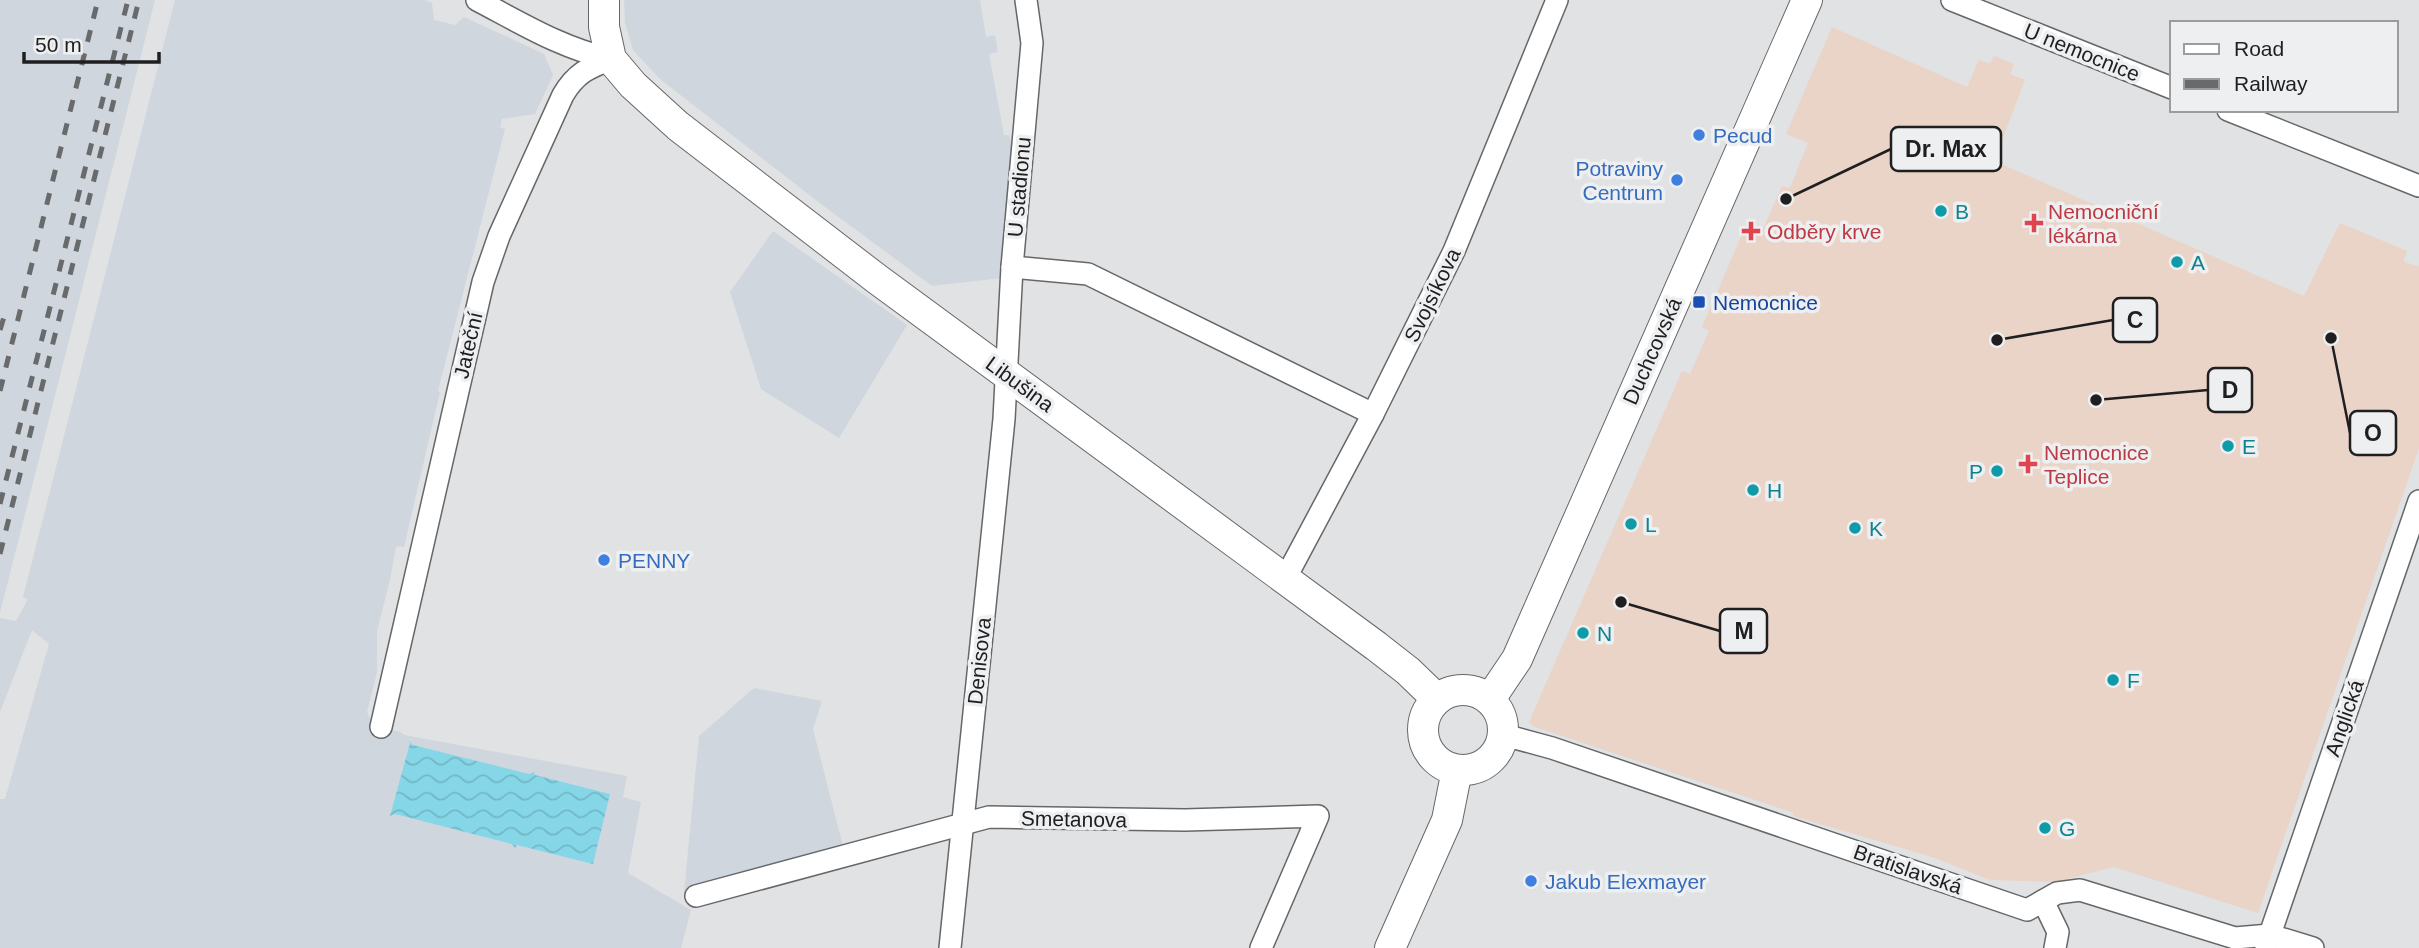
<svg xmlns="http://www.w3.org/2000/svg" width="2419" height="948" font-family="Arial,sans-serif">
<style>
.built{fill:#d0d6de}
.medical{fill:#ead3c7}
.water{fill:url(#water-waves)}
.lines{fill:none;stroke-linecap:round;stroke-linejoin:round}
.street-casing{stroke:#666769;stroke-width:24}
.secondary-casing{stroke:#666769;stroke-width:32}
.street{stroke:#fff;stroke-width:21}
.secondary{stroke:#fff;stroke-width:30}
.rail{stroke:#696a6b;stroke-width:5;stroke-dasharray:12 12;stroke-linecap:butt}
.shop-dot{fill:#3f7fe0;stroke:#eeeff1;stroke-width:2.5}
.culture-dot{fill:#0f9aa8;stroke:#eeeff1;stroke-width:2.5}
.health-dot{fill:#e0444e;stroke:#eeeff1;stroke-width:2.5}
.transit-dot{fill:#1a4fb4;stroke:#eeeff1;stroke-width:2.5}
.labels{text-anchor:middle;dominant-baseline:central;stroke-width:7;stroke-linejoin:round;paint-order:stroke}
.street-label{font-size:21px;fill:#1f1f20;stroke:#eeeff1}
.shop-label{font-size:21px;fill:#366cbe;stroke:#eeeff1;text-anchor:start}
.culture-label{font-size:21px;fill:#0d838f;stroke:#eeeff1;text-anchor:start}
.health-label{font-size:21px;fill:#be3a42;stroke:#eeeff1;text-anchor:start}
.transit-label{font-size:21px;fill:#164399;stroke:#eeeff1;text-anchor:start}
.leader{fill:none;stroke:#1f1f20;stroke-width:2.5}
.callout-dot{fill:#1f1f20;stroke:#eeeff1;stroke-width:2.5}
.callout{fill:#eeeff1;stroke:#1f1f20;stroke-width:2.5}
.callout-label{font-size:23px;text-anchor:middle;font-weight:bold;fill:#1f1f20}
</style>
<defs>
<pattern id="water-waves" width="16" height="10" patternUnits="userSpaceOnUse" patternTransform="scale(1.75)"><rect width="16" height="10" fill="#85d7e8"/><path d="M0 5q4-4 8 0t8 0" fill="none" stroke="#72b8c7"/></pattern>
</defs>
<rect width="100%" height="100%" fill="#e0e2e4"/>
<!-- built -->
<g class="built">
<path d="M0,0H155L0,613Z"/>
<path d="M175,0H424L432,3L434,20L455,25L464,17L544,54L553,75L535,114L502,119L500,127L505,129L438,391L440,392L404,547L396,546L390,580L377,631V672L367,712L373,725L400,732L404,735L627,776L623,797L641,802L628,873L691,910L681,948H0V799H5L49,644L32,630L0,712V618L16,621L28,599L23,597Z"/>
<path d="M624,0H980L986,37L995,35L998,52L989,54L1004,135H1009L1013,150L1002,278L932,286L821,204L660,79L633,50L625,23Z"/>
<path d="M773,231L907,325L839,438L761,389L730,292Z"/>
<path d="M754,688L822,701L813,729L844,850L684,893L699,736Z"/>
</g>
<!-- medical -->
<path class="medical" d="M1832,27L1967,87L1979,60L1990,64L1994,56L2014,64L2010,74L2025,80L1994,161L2304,296L2340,223L2407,251L2403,261L2418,267L2419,265V448L2258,913L2114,867L2055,882L1990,880L1932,857L1793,816L1794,813L1535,727L1529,722L1682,371L1690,374L1709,331L1702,327L1747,223L1763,229L1782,186L1790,188L1808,143L1786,134Z"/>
<!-- water -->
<path class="water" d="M408,740L413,745L529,774L534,772L535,775L610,794L593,864L517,845L515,848L512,844L395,814L390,816L410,743Z"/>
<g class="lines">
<defs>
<g id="street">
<path d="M477,0C521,23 563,49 611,59"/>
<path d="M1952,0L2172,88"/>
<path d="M2228,110L2419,186"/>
<path d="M1012,267L1088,274L1373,414"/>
<path d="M1285,579L1373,414L1454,251L1557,0"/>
<path d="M381,727L483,282L499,236L563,95C576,73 588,68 611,59"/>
<path d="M1504,735L1552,748L2027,910L2057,893L2080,890L2235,938L2270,935L2313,948"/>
<path d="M696,896L989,817L1185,820L1318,816L1261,948"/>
<path d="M2043,901L2058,932L2055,948"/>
<path d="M2266,946L2419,501"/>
<path d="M950,948L1004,419L1012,267L1032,43L1026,0"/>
</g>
<g id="secondary">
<path d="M604,0V27L611,59L633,85L678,126L877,279L1376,646L1408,671L1437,699"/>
<circle cx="1463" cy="730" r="40"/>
<path d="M1490,699L1517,659L1807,0"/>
<path d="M1390,948L1447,820L1457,770"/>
</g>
</defs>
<!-- street casing -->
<use href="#street" class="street-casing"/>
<!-- secondary casing -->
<use href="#secondary" class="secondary-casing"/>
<!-- street -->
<use href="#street" class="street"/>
<!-- secondary -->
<use href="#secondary" class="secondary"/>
<!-- rail -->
<g class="rail">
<path d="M0,330L7,307"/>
<path d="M0,391L98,0"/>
<path d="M0,504L128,0"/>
<path d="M0,554L139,0"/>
</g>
</g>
<!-- markers -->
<g class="shop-dot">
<circle cx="1699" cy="135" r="7"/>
<circle cx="1677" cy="180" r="7"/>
<circle cx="604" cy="560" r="7"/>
<circle cx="1531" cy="881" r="7"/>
</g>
<g class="culture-dot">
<circle cx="1941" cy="211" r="7"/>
<circle cx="2177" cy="262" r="7"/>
<circle cx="2228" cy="446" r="7"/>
<circle cx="1997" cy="471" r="7"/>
<circle cx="1753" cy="490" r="7"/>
<circle cx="1631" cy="524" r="7"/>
<circle cx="1855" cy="528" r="7"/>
<circle cx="1583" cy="633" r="7"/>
<circle cx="2113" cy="680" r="7"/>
<circle cx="2045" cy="828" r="7"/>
</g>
<g class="health-dot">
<path d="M2030.5 212.5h7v7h7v7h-7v7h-7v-7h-7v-7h7z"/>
<path d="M1747.5 220.5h7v7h7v7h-7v7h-7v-7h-7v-7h7z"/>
<path d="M2024.5 453.5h7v7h7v7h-7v7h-7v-7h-7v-7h7z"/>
</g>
<rect class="transit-dot" x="1692" y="295" width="14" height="14" rx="3.5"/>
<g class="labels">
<!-- street labels -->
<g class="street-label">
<text transform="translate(2082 52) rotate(22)">U nemocnice</text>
<text transform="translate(1019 187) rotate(-85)">U stadionu</text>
<text transform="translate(1432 295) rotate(-64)">Svojsíkova</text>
<text transform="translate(468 345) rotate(-77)">Jateční</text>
<text transform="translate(1652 351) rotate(-66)">Duchcovská</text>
<text transform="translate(1020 384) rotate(36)">Libušina</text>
<text transform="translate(979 661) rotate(-84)">Denisova</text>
<text transform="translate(2344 718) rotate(-71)">Anglická</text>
<text transform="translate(1074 819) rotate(1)">Smetanova</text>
<text transform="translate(1908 869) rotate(19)">Bratislavská</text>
</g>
<!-- shop labels -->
<g class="shop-label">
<text x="1713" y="135">Pecud</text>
<text x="1663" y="168" text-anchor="end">Potraviny<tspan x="1663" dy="24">Centrum</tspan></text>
<text x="618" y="560">PENNY</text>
<text x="1545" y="881">Jakub Elexmayer</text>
</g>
<!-- culture labels -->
<g class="culture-label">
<text x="1955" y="211">B</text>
<text x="2191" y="262">A</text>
<text x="2242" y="446">E</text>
<text x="1983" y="471" text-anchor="end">P</text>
<text x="1767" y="490">H</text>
<text x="1645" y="524">L</text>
<text x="1869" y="528">K</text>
<text x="1597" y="633">N</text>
<text x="2127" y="680">F</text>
<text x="2059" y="828">G</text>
</g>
<!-- health labels -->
<g class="health-label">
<text x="2048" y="211">Nemocniční<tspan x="2048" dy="24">lékárna</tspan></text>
<text x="1767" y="231">Odběry krve</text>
<text x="2044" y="452">Nemocnice<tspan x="2044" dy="24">Teplice</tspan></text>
</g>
<!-- transit labels -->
<g class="transit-label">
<text x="1713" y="302">Nemocnice</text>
</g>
</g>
<!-- callouts -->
<path class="leader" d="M1786 199L1891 149M1997 340L2113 320M2096 400L2208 390M2331 338L2350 433M1621 602L1720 631"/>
<g class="callout-dot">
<circle cx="1786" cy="199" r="7"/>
<circle cx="1997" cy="340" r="7"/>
<circle cx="2096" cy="400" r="7"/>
<circle cx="2331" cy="338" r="7"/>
<circle cx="1621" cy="602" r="7"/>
</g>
<g class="callout">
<rect x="1891" y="127" width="110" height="44" rx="7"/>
<rect x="2113" y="298" width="44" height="44" rx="7"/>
<rect x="2208" y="368" width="44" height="44" rx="7"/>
<rect x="2350" y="411" width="46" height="44" rx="7"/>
<rect x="1720" y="609" width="47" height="44" rx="7"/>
</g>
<g class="callout-label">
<text x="1946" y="157">Dr. Max</text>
<text x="2135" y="328">C</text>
<text x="2230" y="398">D</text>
<text x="2373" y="441">O</text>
<text x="1744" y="639">M</text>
</g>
<!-- legend -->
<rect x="2170" y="21" width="228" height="91" fill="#eeeff1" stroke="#9b9c9d" stroke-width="2"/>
<rect x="2184" y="44" width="35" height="10" fill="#ffffff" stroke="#9b9c9d" stroke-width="2"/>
<text x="2234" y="56" font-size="21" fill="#1f1f20">Road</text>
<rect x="2184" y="79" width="35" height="10" fill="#696a6b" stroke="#9b9c9d" stroke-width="2"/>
<text x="2234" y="91" font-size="21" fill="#1f1f20">Railway</text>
<!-- scale -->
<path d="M24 52v10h135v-10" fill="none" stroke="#1f1f20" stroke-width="3.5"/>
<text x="35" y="52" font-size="21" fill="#1f1f20" stroke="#eeeff1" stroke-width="5" paint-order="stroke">50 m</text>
</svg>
